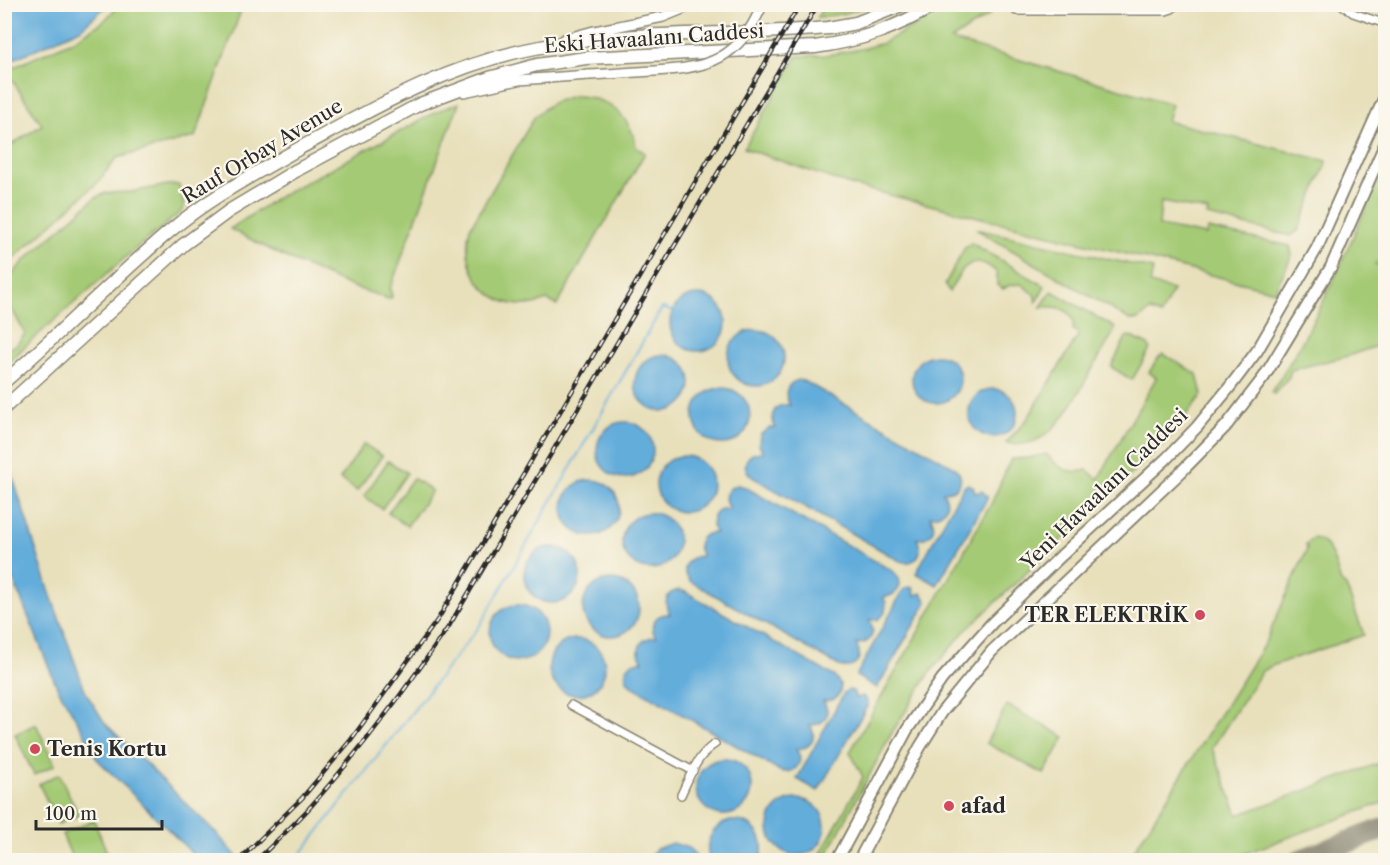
<svg xmlns="http://www.w3.org/2000/svg" width="1390" height="865" font-family="'Libre Caslon Text',serif">
<style>
.green{fill:#a4ca75;stroke:#687a50;stroke-width:1.5}
.water{fill:#64addb;stroke:#486c83;stroke-width:1.5}
.lines{fill:none;stroke-linecap:round;stroke-linejoin:round}
.stream{stroke:#64addb;stroke-width:2}
.taxiway{stroke:#8a8673;stroke-width:22}
.street-casing{stroke:#8a8673;stroke-width:10}
.secondary-casing{stroke:#8a8673;stroke-width:12}
.primary-casing{stroke:#8a8673;stroke-width:14}
.highway-casing{stroke:#8a8673;stroke-width:15}
.street{stroke:#fff;stroke-width:7}
.secondary{stroke:#fff;stroke-width:9}
.primary{stroke:#fff;stroke-width:10}
.highway{stroke:#fff;stroke-width:12}
.rail-casing{stroke:#2b2b2b;stroke-width:4.5}
.rail{stroke:#fbf7ec;stroke-width:2;stroke-dasharray:7;stroke-linecap:butt}
.secondary-bridge-casing{stroke:#8a8673;stroke-width:12;stroke-linecap:butt}
.secondary-bridge{stroke:#fff;stroke-width:9}
.poi-dot{fill:#d1495b;stroke:#fbf7ec;stroke-width:2}
.labels{text-anchor:middle;dominant-baseline:central;stroke-width:4.5;stroke-linejoin:round;paint-order:stroke}
.street-label{font-size:20px;fill:#2b2b2b;stroke:#fbf7ec}
.poi-label{font-size:20px;font-weight:bold;fill:#2b2b2b;stroke:#fbf7ec;text-anchor:start}
</style>
<rect width="100%" height="100%" fill="#fbf7ec"/>
<filter id="ink" filterUnits="userSpaceOnUse"><feTurbulence type="fractalNoise" baseFrequency=".0167" numOctaves="2"/><feDisplacementMap in="SourceGraphic" scale="12" xChannelSelector="R" yChannelSelector="G"/><feConvolveMatrix kernelMatrix="1 2 1 2 8 2 1 2 1" color-interpolation-filters="sRGB"/></filter>
<filter id="wash" filterUnits="userSpaceOnUse"><feTurbulence type="fractalNoise" baseFrequency=".008" numOctaves="4" result="noise"/><feDisplacementMap in="SourceGraphic" scale="24" xChannelSelector="R" yChannelSelector="G"/><feGaussianBlur stdDeviation="1.35" result="paint"/><feColorMatrix in="noise" values="0 0 0 0 0 0 0 0 0 0 0 0 0 0 0 0 0 1.4 0 .05"/><feComposite in="paint" operator="in"/></filter>
<g filter="url(#wash)">
<rect width="100%" height="100%" fill="#e8e0bb"/>
<!-- green -->
<g class="green">
<path d="M119,5H243L195,137L117,158L97,183L5,266V149L42,125L10,77L5,79V71L72,41L103,22Z"/>
<path d="M824,5V4L873,5L846,13L817,18Z"/>
<path d="M993,5L989,15L951,40L1172,104L1167,121L1327,161L1298,231L1291,236L1207,216L1208,211L1161,202L1159,226L1206,235L1207,229L1290,246L1292,255L1275,291L850,185L744,148L797,56L826,55L861,49L883,43L952,5Z"/>
<path d="M572,96C604,95 631,114 636,147L645,153L557,305L547,300C498,320 457,276 470,228L535,116L552,103Z"/>
<path d="M459,103L390,289L392,297L389,299L350,286L291,260L230,229L280,196L440,110Z"/>
<path d="M1385,164V257L1375,264L1385,268V343L1348,356L1291,370L1289,377L1274,394L1271,392C1320,321 1350,242 1385,164Z"/>
<path d="M168,185H179L184,206L181,212L135,249L21,350L5,367V351L16,345L25,334L5,296V283L24,261L95,198L106,193L131,192Z"/>
<path d="M976,229L1153,269L1150,284L1173,290L1161,315L1150,311L1138,320H1130Z"/>
<path d="M971,243L1045,286L1036,302L1034,294L1021,284L1010,285L1003,289L997,285V273C972,247 960,272 949,292L945,284L964,249Z"/>
<path d="M1052,291L1114,327L1115,330C1106,346 1096,362 1087,378C1070,408 1048,453 1006,443L1028,418L1079,334L1073,330C1077,310 1056,304 1040,308Z"/>
<path d="M1129,336L1148,345L1150,349L1132,380L1111,367L1126,337Z"/>
<path d="M1163,354L1197,374L1202,395L1169,438L963,633L929,674L893,731L824,860H817L863,777L850,752L991,504L1011,459L1029,458L1046,454C1059,468 1068,475 1087,470L1098,479L1156,378L1149,372L1159,357Z"/>
<path d="M364,444L382,456L357,491L340,479Z"/>
<path d="M388,461L407,473L382,509L364,496Z"/>
<path d="M413,478L432,491L407,526L388,513Z"/>
<path d="M1313,538C1332,541 1335,566 1341,582L1346,586L1364,635L1274,665L1262,671L1212,748L1238,815L1385,761V802L1227,860H1128L1265,643L1307,549L1306,544Z"/>
<path d="M1007,705L1065,737L1044,774L986,743Z"/>
<path d="M36,724L55,765L34,775L15,734Z"/>
<path d="M59,774L79,815L58,824L39,784Z"/>
<path d="M94,820L110,860H73L62,834Z"/>
</g>
<!-- water -->
<g class="water">
<path d="M5,4H108V5L80,29L5,63Z"/>
<circle cx="698" cy="323" r="28"/>
<circle cx="756" cy="358" r="28"/>
<circle cx="936" cy="379" r="24"/>
<circle cx="663" cy="383" r="28"/>
<path d="M799,380L806,382L954,467C967,478 959,492 943,492C951,505 945,516 930,516C938,528 932,539 917,539C925,553 916,566 900,561L752,477C739,465 747,452 763,452L759,445L760,435L769,428H776C768,415 775,403 790,405C783,394 786,383 799,380Z"/>
<circle cx="722" cy="416" r="28"/>
<circle cx="993" cy="413" r="24"/>
<circle cx="625" cy="450" r="28"/>
<path d="M4,450L51,596L86,693L105,723L217,834L240,860H199L97,759L81,727L57,687L10,572L9,555L5,542Z"/>
<circle cx="684" cy="484" r="28"/>
<circle cx="591" cy="508" r="28"/>
<path d="M968,484L973,486L975,493L982,491L987,496V499L937,585L916,573L963,487Z"/>
<path d="M738,485L745,487L893,571C906,583 899,596 883,597L886,603L885,613L877,620H869C877,633 871,644 856,644C864,658 856,671 839,666L691,582C679,570 686,556 702,556C694,543 701,532 716,533L712,526L713,516L721,509H729C722,498 725,488 738,485Z"/>
<circle cx="650" cy="541" r="28"/>
<circle cx="552" cy="575" r="28"/>
<circle cx="611" cy="608" r="28"/>
<path d="M908,587L913,588L915,595L922,593L927,602L877,688L856,676L903,590Z"/>
<path d="M679,590L686,592L834,676C847,688 839,702 823,701C832,714 825,725 810,725C818,738 811,749 796,749C805,762 796,775 780,771L632,686C619,675 627,660 643,661C634,649 641,637 656,637C648,625 655,613 670,614C663,603 666,592 679,590Z"/>
<circle cx="518" cy="633" r="28"/>
<circle cx="577" cy="667" r="28"/>
<path d="M848,690L853,691L856,698L863,696L867,701L868,705L818,791L797,779L844,693Z"/>
<circle cx="724" cy="787" r="28"/>
<circle cx="797" cy="827" r="28"/>
<path d="M730,821C753,819 768,838 760,860H710C703,843 712,826 730,821Z"/>
<path d="M672,843L689,848L699,860H647L656,849Z"/>
</g>
<g class="lines">
<!-- stream -->
<path class="stream" d="M296,860L479,627L662,308L672,311"/>
<!-- taxiway -->
<path class="taxiway" d="M1300,860L1386,828"/>
</g>
</g>
<g filter="url(#ink)">
<g class="lines">
<defs>
<g id="street">
<path d="M1013,4L1016,11H1166L1172,9L1177,4"/>
<path d="M1341,4L1353,13L1386,24"/>
<path d="M571,705L693,771"/>
<path d="M681,795C690,776 697,755 715,744"/>
</g>
<g id="secondary">
<path d="M756,18L763,4"/>
<path d="M564,39L590,32L663,17L695,4"/>
<path d="M464,92L519,80L589,75"/>
</g>
<g id="primary">
<path d="M837,860L907,730L942,679L992,623L1062,555L1166,459L1197,427L1229,388L1257,351L1317,248L1386,94"/>
<path d="M859,860L920,747L942,712L992,651L1181,472L1226,426L1264,377L1331,267L1386,142"/>
</g>
<g id="highway">
<path d="M4,382C61,333 113,279 170,231C210,197 255,174 300,148C375,107 450,64 535,48C631,29 731,37 828,28L856,23L904,4"/>
<path d="M4,408L183,245L229,211L297,170L420,104L489,78L537,65L586,58L815,47C860,41 897,28 936,4"/>
</g>
</defs>
<!-- street casing -->
<use href="#street" class="street-casing"/>
<!-- secondary casing -->
<use href="#secondary" class="secondary-casing"/>
<!-- primary casing -->
<use href="#primary" class="primary-casing"/>
<!-- highway casing -->
<use href="#highway" class="highway-casing"/>
<!-- street -->
<use href="#street" class="street"/>
<!-- secondary -->
<use href="#secondary" class="secondary"/>
<!-- primary -->
<use href="#primary" class="primary"/>
<!-- highway -->
<use href="#highway" class="highway"/>
<defs>
<g id="rail">
<path d="M239,860L302,798L350,741L438,619L800,4"/>
<path d="M257,860C275,842 295,824 312,805C362,748 407,688 449,626L818,4"/>
</g>
</defs>
<!-- rail casing -->
<use href="#rail" class="rail-casing"/>
<!-- rail -->
<use href="#rail" class="rail"/>
<defs>
<path id="secondary-bridge" d="M589,75C611,74 633,72 655,71C701,68 733,63 756,18"/>
</defs>
<!-- secondary-bridge casing -->
<use href="#secondary-bridge" class="secondary-bridge-casing"/>
<!-- secondary-bridge -->
<use href="#secondary-bridge" class="secondary-bridge"/>
</g>
</g>
<!-- markers -->
<g class="poi-dot">
<circle cx="1200" cy="615" r="6"/>
<circle cx="35" cy="749" r="6"/>
<circle cx="949" cy="806" r="6"/>
</g>
<g class="labels">
<!-- street labels -->
<g class="street-label">
<text transform="translate(654 38) rotate(-4)">Eski Havaalanı Caddesi</text>
<text transform="translate(262 151) rotate(-31)">Rauf Orbay Avenue</text>
<text transform="translate(1104 489) rotate(-44)">Yeni Havaalanı Caddesi</text>
</g>
<!-- poi labels -->
<g class="poi-label">
<text x="1188" y="615" text-anchor="end">TER ELEKTRİK</text>
<text x="47" y="749">Tenis Kortu</text>
<text x="961" y="806">afad</text>
</g>
</g>
<!-- margin -->
<rect width="1390" height="865" fill="none" stroke="#fbf7ec" stroke-width="24"/>
<!-- scale -->
<path d="M36 820v9h126v-9" fill="none" stroke="#2b2b2b" stroke-width="3"/>
<text x="45" y="820" font-size="18" fill="#2b2b2b" stroke="#fbf7ec" stroke-width="4.5" paint-order="stroke">100 m</text>
</svg>
